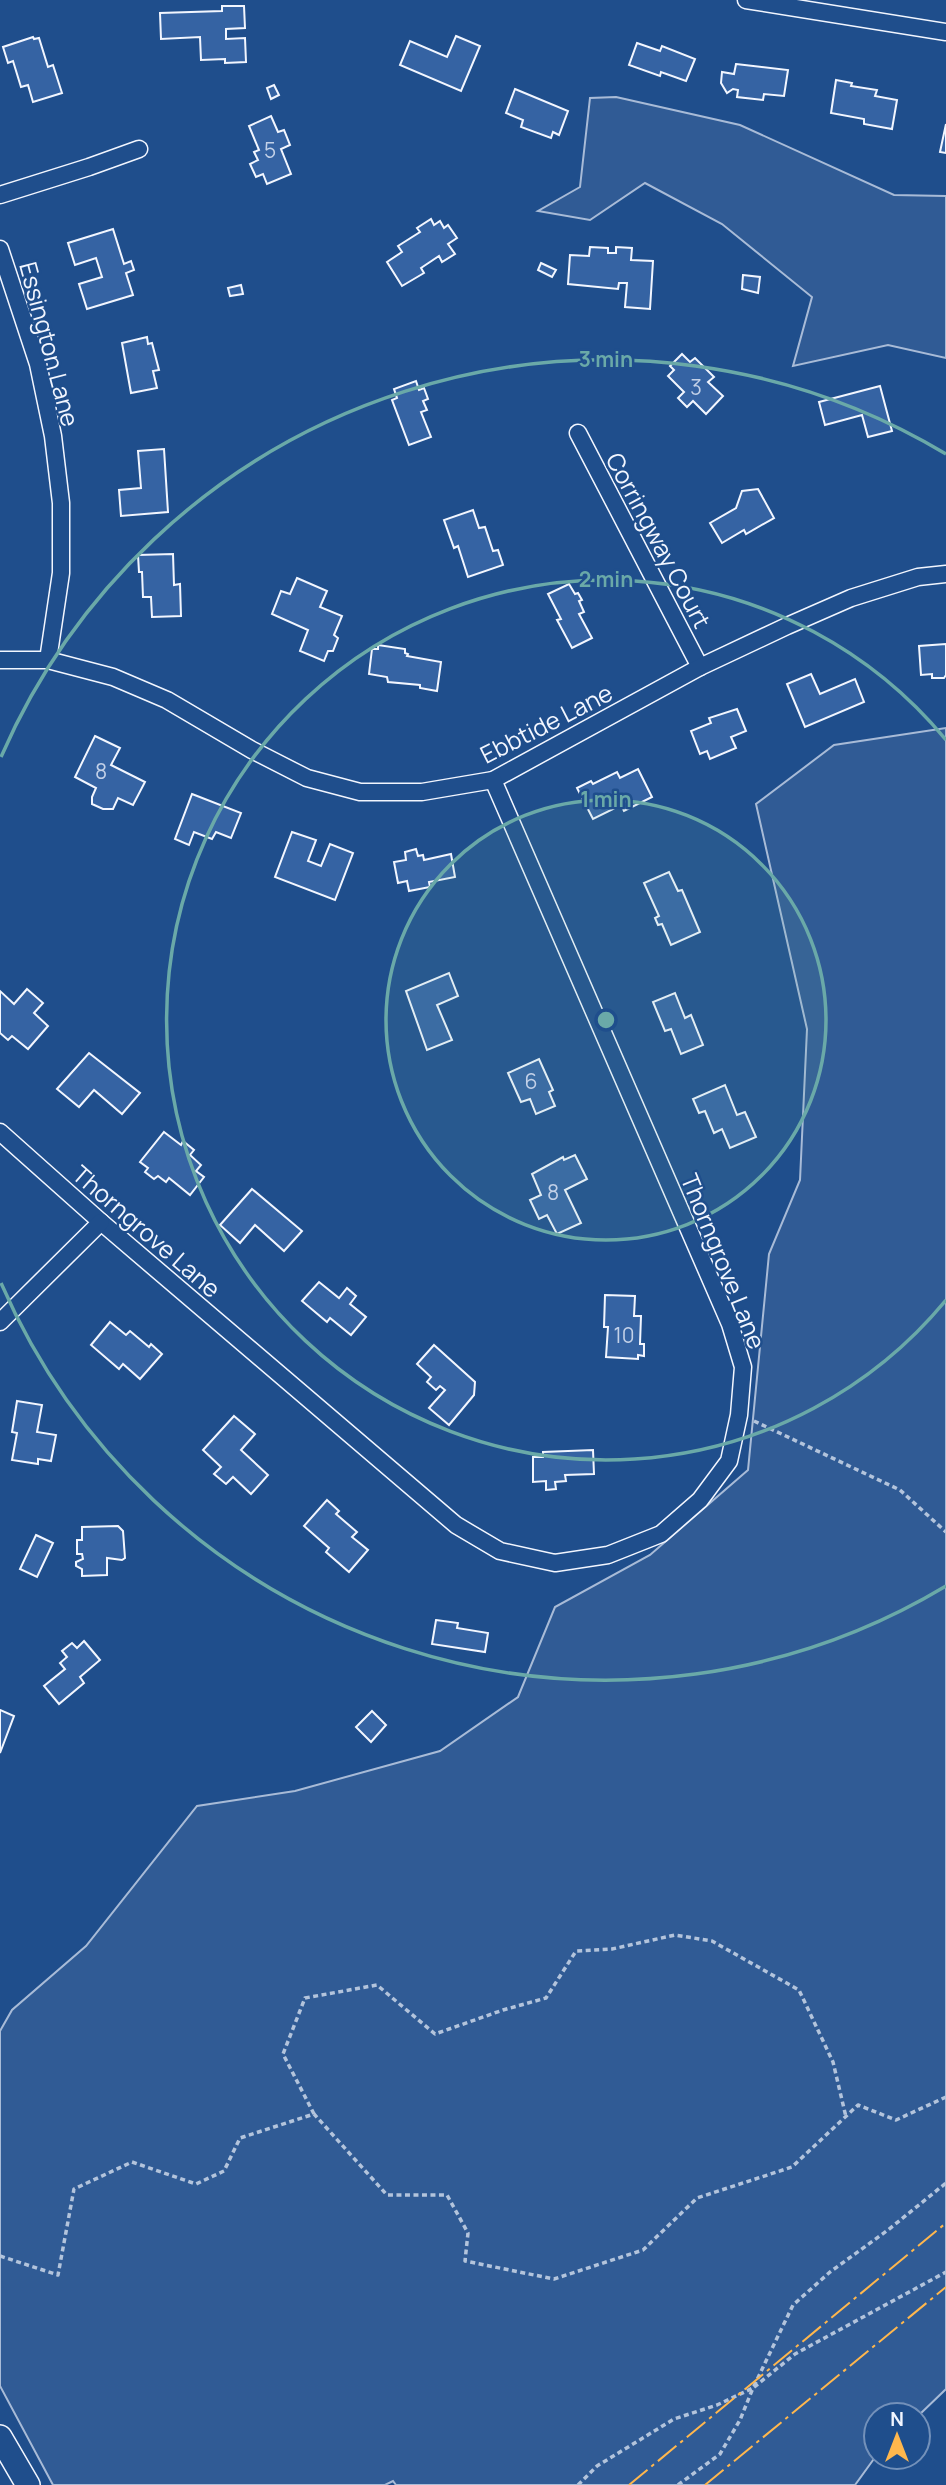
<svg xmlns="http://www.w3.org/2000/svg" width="946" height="2485" font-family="Manrope,sans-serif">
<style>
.green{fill:#305b95;stroke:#a8bbd7;stroke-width:2}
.building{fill:#3563a3;stroke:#f2f6ff;stroke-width:2}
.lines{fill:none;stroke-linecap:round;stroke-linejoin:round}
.street-casing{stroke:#f2f6ff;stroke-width:19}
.secondary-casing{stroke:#f2f6ff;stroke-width:26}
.path{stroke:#b3c4dc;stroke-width:3.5;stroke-dasharray:5 3.5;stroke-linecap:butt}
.street{stroke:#1f4e8c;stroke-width:16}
.secondary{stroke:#1f4e8c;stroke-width:23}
.power{stroke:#ffb74d;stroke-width:2;stroke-dasharray:24 5 3.5 5;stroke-linecap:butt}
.ring{fill:none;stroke:#6aa9a8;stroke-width:3.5}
.labels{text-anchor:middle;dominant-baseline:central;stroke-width:5;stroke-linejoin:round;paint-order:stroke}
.number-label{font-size:21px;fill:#c3d1e8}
.street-label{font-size:24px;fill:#f2f6ff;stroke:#1f4e8c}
.centre{fill:#6aa9a8;stroke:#1f4e8c;stroke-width:3.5}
.ring-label{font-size:21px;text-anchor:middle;font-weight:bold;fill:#6aa9a8;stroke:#1f4e8c;stroke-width:5;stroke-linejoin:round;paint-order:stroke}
</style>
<rect width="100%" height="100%" fill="#1f4e8c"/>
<!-- green -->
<g class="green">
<path d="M616,97L740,125L894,195L946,196V358L888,345L793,366L812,297L722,224L645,183L590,220L538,211L580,187L590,98Z"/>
<path d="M946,728V2389L918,2416L876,2415V2456L855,2485H396L393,2481L385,2485H53L0,2386V2031L12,2010L86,1946L197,1806L295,1791L440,1751L518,1697L555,1607L650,1555L748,1470L769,1254L800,1180L807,1029L756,804L834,745Z"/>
</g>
<!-- building -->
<g class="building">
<path d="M222,6H244L245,28L226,29V39L245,38L246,62L225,63V59L201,60L200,37L161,39L160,13L222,11Z"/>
<path d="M456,36L480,46L461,91L400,65L410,41L447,57Z"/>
<path d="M33,37L34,39L39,38L48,67L53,65L62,93L33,102L28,85L21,87L13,61L8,63L3,47Z"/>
<path d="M637,43L660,51L662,46L695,59L686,81L661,72L660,76L629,65Z"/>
<path d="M736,64L788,70L784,96L764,94L763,100L737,97L738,90L733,89L727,93L721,83L722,72L734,74Z"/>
<path d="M836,80L852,83L851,86L877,90L875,96L897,100L892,129L864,124V119L831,113Z"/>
<path d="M274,85L279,95L271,99L267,88Z"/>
<path d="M515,89L568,111L559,135L553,132L551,138L521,127L523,120L506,113Z"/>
<path d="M271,116L278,132L284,130L290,145L281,149L291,174L267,184L263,174L256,177L250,164L258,160L254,152L259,150L249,126Z"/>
<path d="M946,124V153L940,152Z"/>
<path d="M431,219L434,225L440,221L444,228L448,225L457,238L448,244L455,254L442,262L439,256L421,268L424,273L402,286L387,262L402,252L398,246L420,232L417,228Z"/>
<path d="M113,229L124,264L131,261L134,270L126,273L133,295L87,309L79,284L102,277L96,258L75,265L68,243Z"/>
<path d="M590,247L608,248V253H616V247L632,248L631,260L653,261L650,309L625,307L627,283H619L618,289L568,284L570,255L589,256Z"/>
<path d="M541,263L556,270L552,277L538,270Z"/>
<path d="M743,275L760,277L758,293L742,289Z"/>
<path d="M241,285L243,294L230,296L228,288Z"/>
<path d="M147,337L148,344L152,343L159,370L153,371L157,388L131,393L122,343Z"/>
<path d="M682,354L690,362L695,358L714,377L708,382L723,396L706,414L693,401L687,407L678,398L684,392L668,376L674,370L670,366Z"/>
<path d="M416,381L419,390L424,388L428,399L423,401L427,410L421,412L431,437L409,445L392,400L397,398L394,389Z"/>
<path d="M880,386L892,431L868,437L862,415L825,425L819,402Z"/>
<path d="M164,449L168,512L121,516L119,490L141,488L138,451Z"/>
<path d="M758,489L774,518L746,534L744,530L722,543L710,523L736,508L742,491Z"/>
<path d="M473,510L479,528L485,527L493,551L498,550L503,565L468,577L458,546L454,548L444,520Z"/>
<path d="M173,554L174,585L180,584L181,616L152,617L151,597H143L142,572H139L138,555Z"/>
<path d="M297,578L327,591L320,607L342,616L334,635L338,638L333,651H328L324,661L300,651L308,630L272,614L281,591L290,594Z"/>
<path d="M569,584L575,594L578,593L582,600L579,601L584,612L579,614L592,638L572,648L557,620L561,619L548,594Z"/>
<path d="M946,644V675L944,678H932V674L921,675L919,646Z"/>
<path d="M378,645L405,649V653L408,654L407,656L441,662L437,691L420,688V685L388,682L387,677L369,674L372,649H378Z"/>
<path d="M811,674L820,694L855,679L864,702L805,727L787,684Z"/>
<path d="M737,709L746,731L731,737L736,748L710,759L707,751L700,754L691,731L711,723L709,718Z"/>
<path d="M95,736L120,748L111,765L145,782L133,805L118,798L113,809H103L92,804V797L96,788L75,777Z"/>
<path d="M638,769L652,797L624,811L621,805L593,819L577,788L591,781L593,784L617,772L620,778Z"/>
<path d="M192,794L241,813L231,838L216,832L212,839L194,832L189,845L175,839Z"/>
<path d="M292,832L316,840L308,861L321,866L330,844L353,853L335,900L275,877Z"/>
<path d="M416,849L418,856L423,855L424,860L451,854L455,877L429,882L430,887L409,891L407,881L398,883L394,862L406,860L405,852Z"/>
<path d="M669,872L678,891L682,890L700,932L671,945L662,924L658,925L655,918L659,916L644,883Z"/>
<path d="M449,973L458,996L437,1005L452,1040L427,1050L406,991Z"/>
<path d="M27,989L43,1003L34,1013L48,1026L28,1049L12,1036L8,1040L0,1033V991L14,1004Z"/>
<path d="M675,993L685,1018L691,1015L703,1045L681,1054L671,1029L665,1031L653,1002Z"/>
<path d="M89,1053L140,1093L122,1114L94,1090L79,1107L57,1089Z"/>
<path d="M539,1059L553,1090L549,1092L555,1106L536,1114L530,1099L521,1102L508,1073Z"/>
<path d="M725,1085L737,1115L745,1112L756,1137L730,1148L722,1129L714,1133L705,1111L699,1113L693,1099Z"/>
<path d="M164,1132L181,1145L183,1141L194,1150L190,1155L201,1165L196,1171L204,1177L190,1195L169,1178L166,1182L158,1176L154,1179L145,1172L148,1168L140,1162Z"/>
<path d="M575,1155L587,1179L565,1190L581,1223L557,1234L547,1215L539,1219L530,1200L541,1195L532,1174L563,1157L564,1160Z"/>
<path d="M252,1189L302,1231L284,1251L255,1225L240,1243L220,1225Z"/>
<path d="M319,1282L339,1298L347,1288L356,1296L350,1304L366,1317L351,1335L330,1318L327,1322L302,1301Z"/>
<path d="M605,1295L635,1296L634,1316H641L640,1344H644V1356L638,1355V1359L606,1357L608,1327H604Z"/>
<path d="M110,1322L126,1335L130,1331L149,1347L151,1344L162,1354L140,1379L123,1364L119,1369L91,1345Z"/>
<path d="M434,1345L475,1382L474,1395L449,1425L429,1408L445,1390L440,1386L436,1390L427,1382L431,1377L417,1364Z"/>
<path d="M17,1401L42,1405L37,1432L56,1435L51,1461L38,1459V1464L12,1460L17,1433L12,1432Z"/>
<path d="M234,1416L255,1434L241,1450L268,1475L251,1494L233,1477L226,1484L214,1474L221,1467L203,1450Z"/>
<path d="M593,1450L594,1474L565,1475L566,1481L555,1482L556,1489L546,1490V1481L533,1482V1457H543V1452Z"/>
<path d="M327,1500L339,1511L336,1514L357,1532L352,1537L368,1550L349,1572L326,1552L329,1548L304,1526Z"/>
<path d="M118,1526L123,1531L125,1558L122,1560L107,1558V1575L82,1576V1569L76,1566V1562L83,1559L82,1554H77V1540H82V1527Z"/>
<path d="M36,1535L53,1543L37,1577L20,1569Z"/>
<path d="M436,1620L458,1623L457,1628L488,1633L485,1652L432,1644Z"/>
<path d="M84,1641L100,1660L80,1677L84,1683L59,1704L44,1686L65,1669L60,1663L67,1657L62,1651L72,1643L77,1648Z"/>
<path d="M0,1710L14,1716L0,1753Z"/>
<path d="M372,1711L386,1725L371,1742L356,1727Z"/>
</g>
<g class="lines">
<defs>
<g id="street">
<path d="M746,0L946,32"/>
<path d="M0,195L89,167L139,149"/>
<path d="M0,249L38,364L53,436L61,503V573L48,660"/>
<path d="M578,433L700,667"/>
<path d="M0,660H48L113,677L167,700L252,750L307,778L360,792H422L493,780L700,667L787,626L851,598L918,577L946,574"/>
<path d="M0,1132L101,1222L456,1525L500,1551L555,1563L608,1555L661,1534L700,1500L729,1461L739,1415L743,1367L730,1324L493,780"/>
<path d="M0,1322L101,1222"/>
</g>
<path id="secondary" d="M0,2437L28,2485"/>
</defs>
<!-- street casing -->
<use href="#street" class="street-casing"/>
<!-- secondary casing -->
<use href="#secondary" class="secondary-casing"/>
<!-- path -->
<g class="path">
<path d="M754,1421L900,1490L946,1532"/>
<path d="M314,2114L283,2054L305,1998L377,1985L435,2034L503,2010L546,1998L576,1951L612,1949L675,1935L712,1941L799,1990L833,2062L846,2117"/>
<path d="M0,2256L58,2275L74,2189L132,2162L196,2184L224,2171L240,2138L314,2114L387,2195H447L468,2233L465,2261L554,2279L643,2250L697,2198L792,2167L858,2105L896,2120L946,2097"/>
<path d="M578,2485L597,2466L674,2419L717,2405L753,2388L793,2305L830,2272L888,2230L946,2183"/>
<path d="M678,2485L720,2454L740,2420L753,2388L795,2354L946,2272"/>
</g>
<!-- street -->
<use href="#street" class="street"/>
<!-- secondary -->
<use href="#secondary" class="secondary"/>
<!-- power -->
<g class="power">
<path d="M629,2485L946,2223"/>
<path d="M705,2485L946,2287"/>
</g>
</g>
<!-- distance rings -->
<circle cx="606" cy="1020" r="220" fill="#6aa9a8" fill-opacity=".12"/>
<g class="ring">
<circle cx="606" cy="1020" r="220"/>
<path d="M946 1300A440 440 0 1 1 946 740"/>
<path d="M946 1586A660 660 0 0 1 1 1283M1 757A660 660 0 0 1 946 454"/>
</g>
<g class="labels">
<!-- number labels -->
<g class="number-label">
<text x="270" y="150">5</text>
<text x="696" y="387">3</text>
<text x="101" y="771">8</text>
<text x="531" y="1081">6</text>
<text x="553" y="1192">8</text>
<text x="624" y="1335">10</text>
</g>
<!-- street labels -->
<g class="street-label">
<text transform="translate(50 344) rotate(75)">Essington Lane</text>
<text transform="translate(659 540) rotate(62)">Corringway Court</text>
<text transform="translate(546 723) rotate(-27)">Ebbtide Lane</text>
<text transform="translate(147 1231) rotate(41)">Thorngrove Lane</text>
<text transform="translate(724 1261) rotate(68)">Thorngrove Lane</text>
</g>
</g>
<circle cx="606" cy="1020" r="10" class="centre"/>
<g class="ring-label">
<text x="606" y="367">3 min</text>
<text x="606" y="587">2 min</text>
<text x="606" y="807">1 min</text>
</g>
<!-- north arrow -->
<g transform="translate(897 2436)"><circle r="33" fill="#1f4e8c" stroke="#7391ba" stroke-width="2"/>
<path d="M0-5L12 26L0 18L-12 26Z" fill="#ffb74d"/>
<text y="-10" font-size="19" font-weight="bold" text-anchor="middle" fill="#f2f6ff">N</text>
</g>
</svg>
